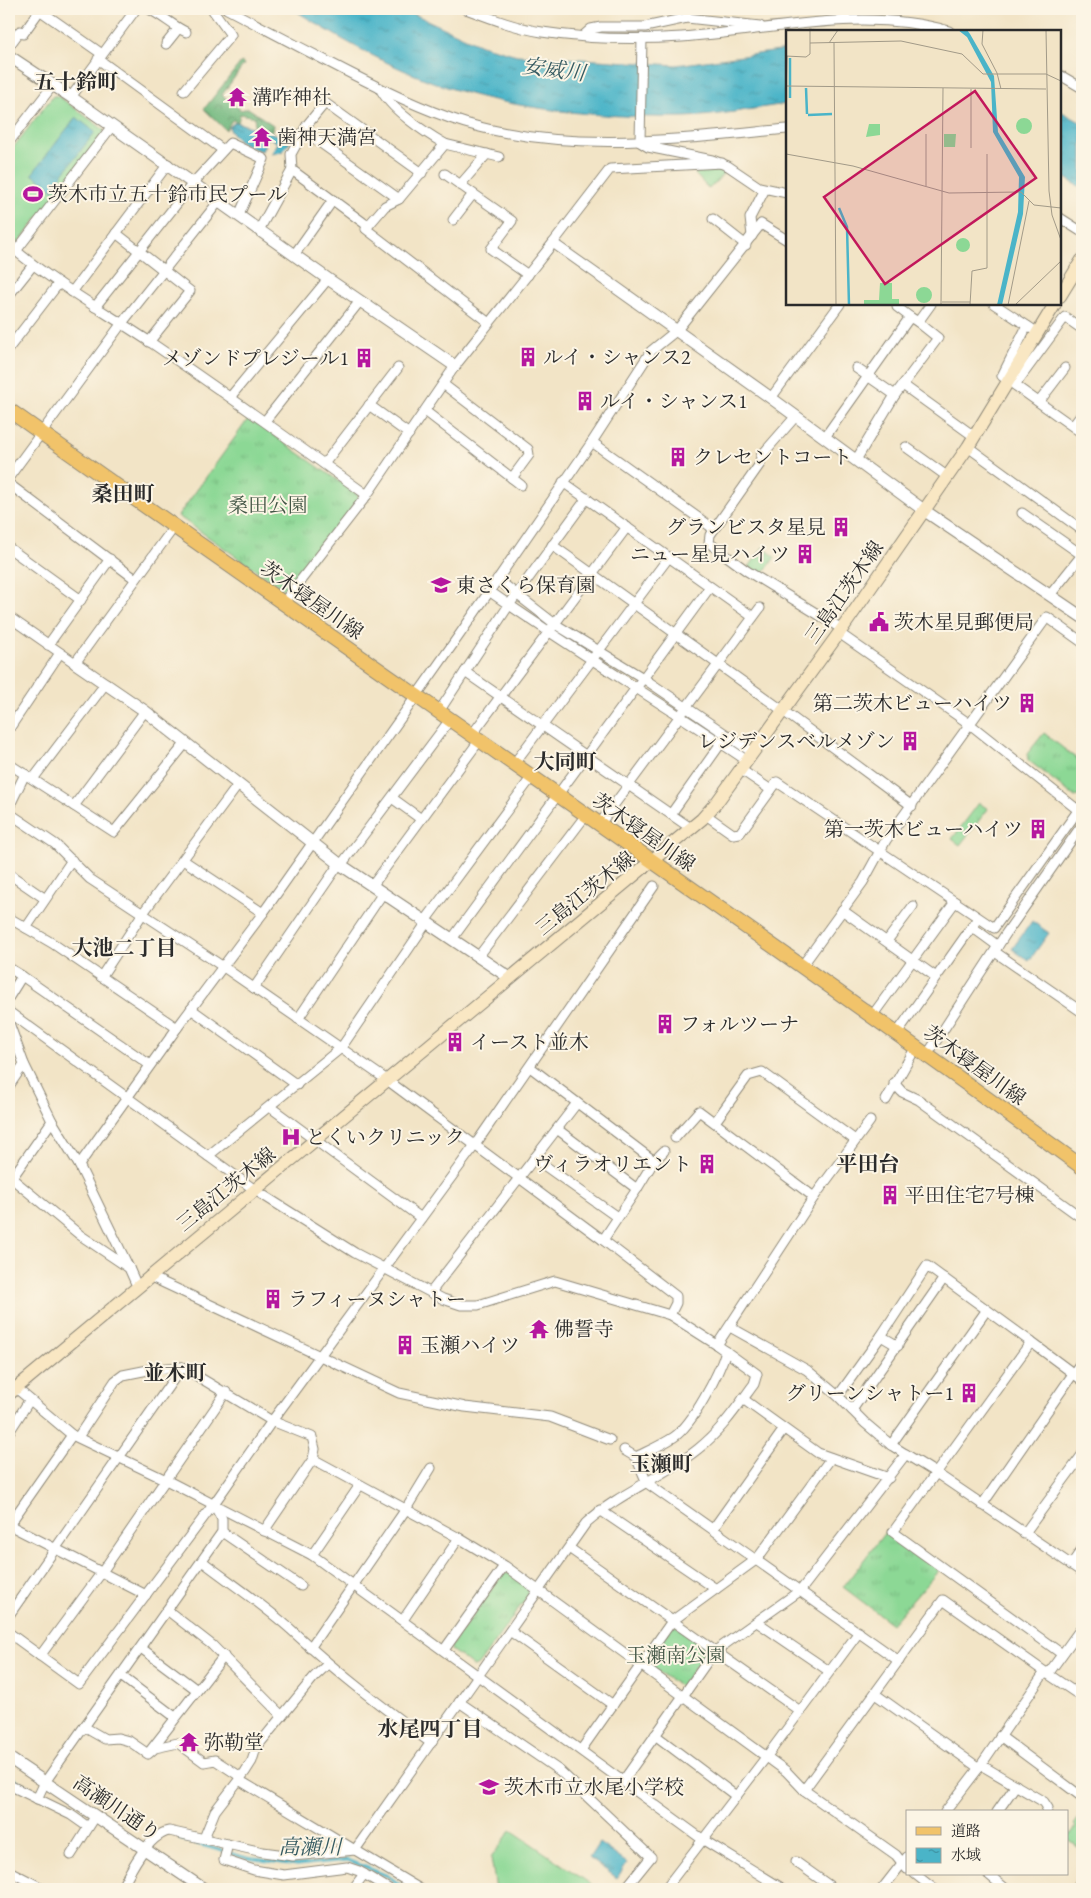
<svg xmlns="http://www.w3.org/2000/svg" width="1091" height="1898" font-family="'EB Garamond','Noto Serif JP',serif">
<style>
.grass{fill:url(#grass-tufts);stroke:#5c8260}
.forest{fill:url(#forest-crowns);stroke:#4e7254}
.pitch{fill:#8cd895;stroke:#5c8260}
.water{fill:url(#water-ripples);stroke:#3a707a}
.lines{fill:none;stroke-linecap:round;stroke-linejoin:round}
.stream{stroke:#4ab4c8;stroke-width:3}
.minor-casing{stroke:#8e8878;stroke-width:11}
.tertiary-casing{stroke:#8e8878;stroke-width:13}
.secondary-casing{stroke:#8e8878;stroke-width:14}
.primary-casing{stroke:#8e8878;stroke-width:16}
.minor{stroke:#fff;stroke-width:9}
.tertiary{stroke:#fff;stroke-width:11}
.secondary{stroke:#f9e7c3;stroke-width:12}
.primary{stroke:#f1c36a;stroke-width:14}
.labels{text-anchor:middle;dominant-baseline:central;stroke-width:4;stroke-linejoin:round;paint-order:stroke}
.poi-label{font-size:20px;fill:#2b2b2b;stroke:#fcf5e5;text-anchor:start}
.park-label{font-size:20px;fill:#435646;stroke:#fcf5e5}
.street-label{font-size:20px;fill:#2b2b2b;stroke:#fcf5e5}
.water-label{font-size:21px;font-style:italic;fill:#365b62;stroke:#fcf5e5}
.neighbourhood-label{font-size:21px;font-weight:bold;fill:#2b2b2b;stroke:#fcf5e5}
.inset-river{fill:none;stroke:#4ab4c8;stroke-width:2.5}
.inset-road{fill:none;stroke:#a29a88;stroke-width:1}
.view{fill:#c2185b;fill-opacity:0.15;stroke:#c2185b;stroke-width:2.5}
.inset-edge{fill:none;stroke:#2b2b2b;stroke-width:2.5}
</style>
<defs>
<pattern id="grass-tufts" width="24" height="20" patternUnits="userSpaceOnUse" patternTransform="scale(1.25)"><rect width="24" height="20" fill="#8cd895"/><path d="M3 7l-1-3M5 7V3M7 7l1-3M15 17l-1-3M17 17v-4M19 17l1-3" fill="none" stroke="#79ba81"/></pattern>
<pattern id="forest-crowns" width="20" height="18" patternUnits="userSpaceOnUse" patternTransform="scale(1.25)"><rect width="20" height="18" fill="#71b87e"/><path d="M2 6a3 3 0 1 1 6 0M12 15a3 3 0 1 1 6 0" fill="none" stroke="#5d9667"/></pattern>
<pattern id="water-ripples" width="26" height="14" patternUnits="userSpaceOnUse" patternTransform="scale(1.25)"><rect width="26" height="14" fill="#4ab4c8"/><path d="M2 4q2-2 4 0t4 0M15 11q2-2 4 0t4 0" fill="none" stroke="#3e93a3"/></pattern>
</defs>
<rect width="100%" height="100%" fill="#fcf5e5"/>
<filter id="ink" filterUnits="userSpaceOnUse"><feTurbulence type="fractalNoise" baseFrequency=".02" numOctaves="2"/><feDisplacementMap in="SourceGraphic" scale="10" xChannelSelector="R" yChannelSelector="G"/><feConvolveMatrix kernelMatrix="1 2 1 2 8 2 1 2 1" color-interpolation-filters="sRGB"/></filter>
<filter id="wash" filterUnits="userSpaceOnUse"><feTurbulence type="fractalNoise" baseFrequency=".0096" numOctaves="4" result="noise"/><feDisplacementMap in="SourceGraphic" scale="20" xChannelSelector="R" yChannelSelector="G"/><feGaussianBlur stdDeviation="1.12" result="paint"/><feColorMatrix in="noise" values="0 0 0 0 0 0 0 0 0 0 0 0 0 0 0 0 0 1.4 0 .05"/><feComposite in="paint" operator="in"/></filter>
<g filter="url(#wash)">
<rect width="100%" height="100%" fill="#f2e4c6"/>
<!-- grass -->
<g class="grass">
<path d="M697,170L726,171L709,189L695,174Z"/>
<path d="M249,418L357,494L359,498L289,593L178,516Z"/>
<path d="M763,547L775,557L762,575L749,567Z"/>
<path d="M1044,733L1082,763L1081,795L1075,797L1028,760L1027,754Z"/>
<path d="M979,803L988,809L960,845L952,839Z"/>
<path d="M886,1531L939,1570L892,1624L843,1587Z"/>
<path d="M508,1573L529,1588L530,1593L478,1665L474,1667L451,1650V1646L503,1574Z"/>
<path d="M672,1623L708,1648L681,1687L645,1663Z"/>
<path d="M1082,1813V1843L1079,1848L1067,1839L1076,1827L1074,1825Z"/>
</g>
<!-- forest -->
<path class="forest" d="M241,62L244,64L222,95L241,110L248,108L273,125L272,131L254,126L255,117L240,114L238,122L232,120L226,130L204,109Z"/>
<!-- pitch -->
<g class="pitch">
<path d="M53,96H58L103,129L104,133L20,241L15,242L9,235V153Z"/>
<path d="M511,1830L598,1889H496L491,1858Z"/>
</g>
<!-- water -->
<g class="water">
<path d="M293,9H403L481,45L517,55L676,65L787,50V104C754,108 719,116 685,117C619,118 550,113 485,98C417,82 351,47 293,9Z"/>
<path d="M1060,111L1082,123V188L1060,175Z"/>
<path d="M76,117L95,132L55,184L56,186L53,190L32,174Z"/>
<path d="M235,122L278,135L290,142L282,152L271,154L278,143L268,137L262,151C250,148 233,140 229,127Z"/>
<path d="M1032,921L1049,933L1029,961L1012,949Z"/>
<path d="M599,1843L627,1863L617,1878L589,1858Z"/>
</g>
<g class="lines">
<!-- stream -->
<g class="stream">
<path d="M9,1775L26,1787"/>
<path d="M180,1839L247,1858L297,1865L348,1860L388,1876L406,1889"/>
</g>
</g>
</g>
<g filter="url(#ink)">
<g class="lines">
<defs>
<g id="minor">
<path d="M38,9L102,54"/>
<path d="M149,9C163,16 173,26 186,32"/>
<path d="M227,9C265,29 305,50 344,70C383,90 423,110 465,123C570,154 680,139 787,129"/>
<path d="M466,9C490,18 516,28 542,32C587,39 635,40 682,37C769,31 862,6 949,31"/>
<path d="M583,36L591,29L601,27H645L687,18L760,26"/>
<path d="M166,44L178,29"/>
<path d="M9,46L20,31L23,34L40,10"/>
<path d="M98,59L223,150"/>
<path d="M1060,75L1082,88"/>
<path d="M184,91L231,35L212,9"/>
<path d="M71,97L136,9"/>
<path d="M304,131L399,199"/>
<path d="M9,142L53,85"/>
<path d="M640,142L648,147L712,160L728,166L759,187L787,193"/>
<path d="M640,142L642,38"/>
<path d="M445,144L499,157"/>
<path d="M292,170L291,154L307,125L325,103L422,173"/>
<path d="M445,174L512,221L491,249L528,275"/>
<path d="M460,185L487,154"/>
<path d="M1060,218L1082,232"/>
<path d="M713,219L746,245"/>
<path d="M453,220L473,194"/>
<path d="M368,226L385,206L399,199L445,144C424,132 390,109 380,88"/>
<path d="M259,230L292,170L368,226L366,229L489,323"/>
<path d="M116,233L190,291L149,342"/>
<path d="M752,236L750,218L765,189"/>
<path d="M553,243L610,169L722,163"/>
<path d="M9,245C53,283 104,311 153,344C225,393 296,444 367,495"/>
<path d="M16,251L112,126"/>
<path d="M294,255L333,200"/>
<path d="M72,292L168,164"/>
<path d="M9,295L33,265"/>
<path d="M994,304L1032,329"/>
<path d="M95,307L194,182L230,143L264,159L239,215"/>
<path d="M897,307L910,317"/>
<path d="M1027,326L1002,376L1082,433"/>
<path d="M9,348L59,283"/>
<path d="M856,368L895,395"/>
<path d="M443,384L528,449L529,455L512,478"/>
<path d="M903,385L975,437"/>
<path d="M1015,385L1065,317L1082,329"/>
<path d="M231,396L328,279"/>
<path d="M771,398L840,304"/>
<path d="M1039,402L1065,368"/>
<path d="M369,405L409,434"/>
<path d="M425,411L521,485"/>
<path d="M796,416L761,456L760,464L710,535L709,543L747,571L842,629"/>
<path d="M265,421L360,301"/>
<path d="M1073,426L1082,414"/>
<path d="M825,437L910,317L918,322L931,304"/>
<path d="M592,442L714,529"/>
<path d="M906,447L948,477"/>
<path d="M968,447L1082,530"/>
<path d="M856,460L895,395L938,338L918,322"/>
<path d="M324,464L398,368"/>
<path d="M9,477L122,323L219,201"/>
<path d="M563,482L753,617"/>
<path d="M9,484L134,578"/>
<path d="M1022,513L1082,555"/>
<path d="M552,545L782,710L912,806"/>
<path d="M9,548L81,600"/>
<path d="M497,579L555,624L643,678L752,752"/>
<path d="M489,591C573,650 661,702 746,760"/>
<path d="M1050,595L1082,555"/>
<path d="M283,603L367,495L455,366L553,243L601,277"/>
<path d="M9,617L75,663L174,527"/>
<path d="M839,633L971,725L1078,810"/>
<path d="M48,645L110,559"/>
<path d="M465,672L692,829"/>
<path d="M438,713L509,605L587,498"/>
<path d="M9,729L60,653"/>
<path d="M471,736L627,527"/>
<path d="M9,764L114,832L185,744"/>
<path d="M513,765L669,557"/>
<path d="M33,779L106,683"/>
<path d="M771,790L777,782L994,928L1082,805"/>
<path d="M392,798L421,819"/>
<path d="M74,806L145,711"/>
<path d="M9,807L25,774"/>
<path d="M9,813L55,844L90,879L222,966L387,1080L603,1240"/>
<path d="M671,814L724,739"/>
<path d="M706,815L733,834L740,833L771,790L740,769"/>
<path d="M599,825L760,608"/>
<path d="M183,860L263,913"/>
<path d="M341,865L449,721"/>
<path d="M9,874L44,898"/>
<path d="M372,886L479,741"/>
<path d="M842,910L936,977"/>
<path d="M9,918L52,943L177,1028"/>
<path d="M425,921L531,778"/>
<path d="M972,927L998,946"/>
<path d="M26,928L72,860"/>
<path d="M452,939L710,587"/>
<path d="M887,941L913,906"/>
<path d="M995,952L1082,1012"/>
<path d="M478,957L586,815"/>
<path d="M802,966L863,882L886,840L1047,617L1082,642"/>
<path d="M9,968L22,976"/>
<path d="M101,977L143,913L238,785"/>
<path d="M254,988L339,864"/>
<path d="M9,997L22,976L150,1065"/>
<path d="M191,1009L297,1085"/>
<path d="M9,1012L255,1190L355,1253L443,1299L461,1305H478L555,1281L670,1315L717,1345L757,1374L754,1384C737,1407 721,1431 698,1449C663,1477 619,1493 586,1523L355,1850L239,1780"/>
<path d="M872,1016L955,902"/>
<path d="M298,1019L383,893"/>
<path d="M9,1023L24,1064L52,1121L79,1165L129,1268"/>
<path d="M897,1033L978,918"/>
<path d="M927,1055L1007,932L1082,825"/>
<path d="M530,1067L654,1161"/>
<path d="M894,1083L902,1092L919,1100L1082,1218"/>
<path d="M9,1086L24,1064"/>
<path d="M886,1100L916,1047"/>
<path d="M270,1107L421,1218"/>
<path d="M715,1122L748,1076L762,1072L855,1140"/>
<path d="M557,1129L637,1189L654,1161L664,1151"/>
<path d="M675,1138L699,1111L814,1197"/>
<path d="M208,1156L341,1048L427,922"/>
<path d="M534,1158L617,1217"/>
<path d="M79,1165L177,1028L263,913L460,634L592,442L651,351L677,330L761,224L787,240"/>
<path d="M9,1176L80,1235L129,1268L137,1286"/>
<path d="M12,1178L52,1121"/>
<path d="M637,1189L603,1240L676,1296V1303L670,1315"/>
<path d="M149,1276L399,1393L465,1407L550,1417L610,1440"/>
<path d="M431,1292L577,1103"/>
<path d="M730,1327L807,1370L838,1396L865,1423L891,1445L936,1473L1031,1342L927,1266L881,1336L838,1396"/>
<path d="M881,1336L898,1346"/>
<path d="M1031,1342L1082,1380"/>
<path d="M717,1345L814,1197L870,1121"/>
<path d="M16,1388L72,1435L166,1480L312,1555L702,1839L780,1887L779,1889"/>
<path d="M743,1399L818,1453L889,1478"/>
<path d="M852,1410L944,1278"/>
<path d="M9,1432L29,1401"/>
<path d="M78,1437L115,1381L123,1375L153,1369L182,1367L272,1421L312,1437L315,1449L313,1459L459,1538L505,1566L786,1771L804,1790L896,1855L907,1869"/>
<path d="M891,1445L986,1311"/>
<path d="M624,1450L636,1457L647,1483L899,1661"/>
<path d="M636,1457C648,1451 662,1445 674,1437C693,1424 719,1374 726,1351"/>
<path d="M982,1505L1082,1361"/>
<path d="M600,1510L716,1589"/>
<path d="M9,1525L146,1595"/>
<path d="M9,1525L72,1435"/>
<path d="M713,1529L784,1429"/>
<path d="M264,1531L313,1459"/>
<path d="M222,1532L301,1586"/>
<path d="M1024,1534L1082,1455"/>
<path d="M569,1548L800,1711"/>
<path d="M312,1555L360,1485"/>
<path d="M202,1561C233,1585 269,1608 298,1636C340,1675 385,1709 431,1743"/>
<path d="M1071,1565L1082,1549"/>
<path d="M167,1610L212,1645L282,1716L256,1748L252,1761L245,1772L215,1811L204,1838"/>
<path d="M9,1615L182,1367"/>
<path d="M403,1620L459,1538"/>
<path d="M757,1622L829,1671"/>
<path d="M510,1631L613,1705"/>
<path d="M9,1633L79,1684L213,1505L272,1421L475,1145L654,886"/>
<path d="M141,1648L197,1690"/>
<path d="M310,1648L406,1509L431,1468"/>
<path d="M444,1650L504,1566"/>
<path d="M1062,1654L893,1532L936,1473L1082,1572"/>
<path d="M40,1656L102,1572L226,1392"/>
<path d="M1048,1674L1082,1627"/>
<path d="M121,1676L175,1717"/>
<path d="M875,1694L979,1768"/>
<path d="M459,1702L560,1771L651,1857L625,1889"/>
<path d="M282,1716L314,1677L328,1664"/>
<path d="M84,1727L105,1739L118,1738L129,1741L148,1754L155,1748L178,1743L204,1762L215,1760L241,1777"/>
<path d="M655,1735L736,1796"/>
<path d="M1000,1736L1082,1797"/>
<path d="M581,1750L672,1621L757,1559L831,1458"/>
<path d="M150,1751L224,1656"/>
<path d="M981,1765L1044,1802L1048,1808L1046,1812"/>
<path d="M623,1781L714,1652L801,1590L906,1454"/>
<path d="M9,1785L71,1815L88,1827"/>
<path d="M804,1790L943,1600L1045,1672"/>
<path d="M37,1799L45,1782L222,1532V1519L214,1505"/>
<path d="M945,1812L981,1765L1045,1672L1082,1697"/>
<path d="M997,1812L1016,1785"/>
<path d="M228,1844L224,1860L254,1870L284,1875L347,1867L359,1871L389,1889"/>
<path d="M71,1855L95,1817"/>
<path d="M796,1862L834,1889"/>
<path d="M9,1871L44,1889"/>
<path d="M915,1874L934,1889"/>
<path d="M988,1874L1006,1889"/>
<path d="M121,1889C130,1871 148,1835 169,1831L263,1852L293,1856L355,1850L420,1889"/>
<path d="M353,1889L364,1874"/>
<path d="M665,1889L767,1756L859,1632"/>
<path d="M882,1889L907,1857"/>
<path d="M1076,1889L1082,1879"/>
</g>
<g id="tertiary">
<path d="M9,56L71,97L328,279L455,366"/>
<path d="M601,277L771,398L925,511L1082,617"/>
<path d="M75,663L145,711L341,865L510,978"/>
<path d="M9,1758L204,1889"/>
</g>
<g id="secondary">
<path d="M1060,296L1082,260"/>
<path d="M9,1394L702,819L717,802L842,629L968,447L1055,304"/>
</g>
<path id="primary" d="M9,410C366,663 728,910 1082,1167"/>
</defs>
<!-- minor casing -->
<use href="#minor" class="minor-casing"/>
<!-- tertiary casing -->
<use href="#tertiary" class="tertiary-casing"/>
<!-- secondary casing -->
<use href="#secondary" class="secondary-casing"/>
<!-- primary casing -->
<use href="#primary" class="primary-casing"/>
<!-- minor -->
<use href="#minor" class="minor"/>
<!-- tertiary -->
<use href="#tertiary" class="tertiary"/>
<!-- secondary -->
<use href="#secondary" class="secondary"/>
<!-- primary -->
<use href="#primary" class="primary"/>
</g>
</g>
<!-- icons -->
<defs>
<symbol id="temple-bare" viewBox="-9 -9 18 18"><path d="M0-6L5-2H3V0L6.5 2.5H4V6H1.5V3h-3V6H-4V2.5H-6.5L-3 0V-2H-5Z" fill="#b5179e" stroke="#fcf5e5" stroke-width="2.5" paint-order="stroke"/></symbol>
<symbol id="stadium-bare" viewBox="-9 -9 18 18"><path d="M0-5a6.5 5 0 1 0 0 10a6.5 5 0 1 0 0-10ZM-3.5-1.8h7v3.6h-7Z" fill="#b5179e" stroke="#fcf5e5" stroke-width="2.5" paint-order="stroke"/></symbol>
<symbol id="building-bare" viewBox="-9 -9 18 18"><path d="M-4-6H4V6H1V3H-1V6H-4ZM-2.5-4.3h1.7v1.8h-1.7ZM.8-4.3h1.7v1.8H.8ZM-2.5-1h1.7V.8h-1.7ZM.8-1h1.7V.8H.8Z" fill="#b5179e" stroke="#fcf5e5" stroke-width="2.5" paint-order="stroke"/></symbol>
<symbol id="school-bare" viewBox="-9 -9 18 18"><path d="M0-5L7-2L0 1L-7-2ZM-4 1L0 2.5L4 1V4Q0 6-4 4Z" fill="#b5179e" stroke="#fcf5e5" stroke-width="2.5" paint-order="stroke"/></symbol>
<symbol id="civic-bare" viewBox="-9 -9 18 18"><path d="M-.6-6.5H3V-4.5H.6V-3L4-1V1h2V6H-6V1h2V-1L-.6-3ZM-1.2 2.5V6h2.4V2.5Z" fill="#b5179e" stroke="#fcf5e5" stroke-width="2.5" paint-order="stroke"/></symbol>
<symbol id="hospital-bare" viewBox="-9 -9 18 18"><path d="M-5-5h3v3.5h4V-5h3V5h-3V1.5h-4V5h-3Z" fill="#b5179e" stroke="#fcf5e5" stroke-width="2.5" paint-order="stroke"/></symbol>
</defs>
<g fill-rule="evenodd">
<use href="#temple-bare" x="223" y="83" width="28" height="28"/>
<use href="#temple-bare" x="248" y="123" width="28" height="28"/>
<use href="#stadium-bare" x="19" y="180" width="28" height="28"/>
<use href="#building-bare" x="514" y="343" width="28" height="28"/>
<use href="#building-bare" x="350" y="344" width="28" height="28"/>
<use href="#building-bare" x="571" y="387" width="28" height="28"/>
<use href="#building-bare" x="664" y="443" width="28" height="28"/>
<use href="#building-bare" x="827" y="513" width="28" height="28"/>
<use href="#building-bare" x="791" y="540" width="28" height="28"/>
<use href="#school-bare" x="427" y="571" width="28" height="28"/>
<use href="#civic-bare" x="865" y="608" width="28" height="28"/>
<use href="#building-bare" x="1013" y="689" width="28" height="28"/>
<use href="#building-bare" x="896" y="727" width="28" height="28"/>
<use href="#building-bare" x="1024" y="815" width="28" height="28"/>
<use href="#building-bare" x="651" y="1010" width="28" height="28"/>
<use href="#building-bare" x="441" y="1028" width="28" height="28"/>
<use href="#hospital-bare" x="277" y="1123" width="28" height="28"/>
<use href="#building-bare" x="693" y="1150" width="28" height="28"/>
<use href="#building-bare" x="876" y="1181" width="28" height="28"/>
<use href="#building-bare" x="259" y="1285" width="28" height="28"/>
<use href="#temple-bare" x="525" y="1315" width="28" height="28"/>
<use href="#building-bare" x="391" y="1331" width="28" height="28"/>
<use href="#building-bare" x="955" y="1379" width="28" height="28"/>
<use href="#temple-bare" x="175" y="1728" width="28" height="28"/>
<use href="#school-bare" x="475" y="1773" width="28" height="28"/>
</g>
<g class="labels">
<!-- poi labels -->
<g class="poi-label">
<text x="252" y="97">溝咋神社</text>
<text x="277" y="137">歯神天満宮</text>
<text x="48" y="194">茨木市立五十鈴市民プール</text>
<text x="543" y="357">ルイ・シャンス2</text>
<text x="349" y="358" text-anchor="end">メゾンドプレジール1</text>
<text x="600" y="401">ルイ・シャンス1</text>
<text x="693" y="457">クレセントコート</text>
<text x="826" y="527" text-anchor="end">グランビスタ星見</text>
<text x="790" y="554" text-anchor="end">ニュー星見ハイツ</text>
<text x="456" y="585">東さくら保育園</text>
<text x="894" y="622">茨木星見郵便局</text>
<text x="1012" y="703" text-anchor="end">第二茨木ビューハイツ</text>
<text x="895" y="741" text-anchor="end">レジデンスベルメゾン</text>
<text x="1023" y="829" text-anchor="end">第一茨木ビューハイツ</text>
<text x="680" y="1024">フォルツーナ</text>
<text x="470" y="1042">イースト並木</text>
<text x="306" y="1137">とくいクリニック</text>
<text x="692" y="1164" text-anchor="end">ヴィラオリエント</text>
<text x="905" y="1195">平田住宅7号棟</text>
<text x="288" y="1299">ラフィーヌシャトー</text>
<text x="554" y="1329">佛誓寺</text>
<text x="420" y="1345">玉瀬ハイツ</text>
<text x="954" y="1393" text-anchor="end">グリーンシャトー1</text>
<text x="204" y="1742">弥勒堂</text>
<text x="504" y="1787">茨木市立水尾小学校</text>
</g>
<!-- park labels -->
<g class="park-label">
<text x="268" y="505">桑田公園</text>
<text x="676" y="1655">玉瀬南公園</text>
</g>
<!-- street labels -->
<g class="street-label">
<text transform="translate(844 592) rotate(-55)">三島江茨木線</text>
<text transform="translate(312 600) rotate(35)">茨木寝屋川線</text>
<text transform="translate(644 832) rotate(35)">茨木寝屋川線</text>
<text transform="translate(585 893) rotate(-39)">三島江茨木線</text>
<text transform="translate(975 1065) rotate(36)">茨木寝屋川線</text>
<text transform="translate(226 1189) rotate(-39)">三島江茨木線</text>
<text transform="translate(117 1808) rotate(34)">高瀬川通り</text>
</g>
<!-- water labels -->
<g class="water-label">
<text transform="translate(554 69) rotate(7)">安威川</text>
<text x="310" y="1846">高瀬川</text>
</g>
<!-- neighbourhood labels -->
<g class="neighbourhood-label">
<text x="76" y="81">五十鈴町</text>
<text x="123" y="493">桑田町</text>
<text x="565" y="761">大同町</text>
<text x="124" y="947">大池二丁目</text>
<text x="868" y="1163">平田台</text>
<text x="175" y="1372">並木町</text>
<text x="661" y="1463">玉瀬町</text>
<text x="430" y="1728">水尾四丁目</text>
</g>
</g>
<!-- overview -->
<g transform="translate(786 30)">
<rect width="275" height="275" fill="#f2e4c6"/>
<path d="M158,104H170L169,117H158ZM94,253H106V269H113V275H78V270H93Z" fill="#8cd895"/>
<path d="M230 96a8 8 0 1 1 16 0a8 8 0 1 1-16 0ZM83,94H94V105L80,107ZM170 215a7 7 0 1 1 14 0a7 7 0 1 1-14 0ZM130 265a8 8 0 1 1 16 0a8 8 0 1 1-16 0Z" fill="#8cd895"/>
<path d="M172,0H181L184,4L208,46L212,102L239,147L237,184L216,275H211L232,182L233,147L207,102L205,52L181,7Z" fill="#4ab4c8"/>
<path class="inset-river" d="M4,28V68M20,58L21,84M22,85L46,84M53,178L61,197L63,275"/>
<path class="inset-road" d="M197,0L196,14L211,43L215,59M260,0L263,161L266,185L275,210M24,13L115,11L176,24L197,44H260L275,51M43,13L52,0M48,13L50,275M0,26L20,27L24,24V0M0,56L260,59M185,59V118M0,71L1,26M0,124L67,136L163,163L235,162L248,175L275,178M140,156V104M156,272H184M155,275L157,58M184,275L186,241L201,238V124M222,275L243,171M229,275L275,231"/>
<path class="view" d="M189,61L250,148L99,254L38,167Z"/>
<rect width="275" height="275" class="inset-edge"/>
</g>
<!-- margin -->
<rect width="1091" height="1898" fill="none" stroke="#fcf5e5" stroke-width="30"/>
<!-- legend -->
<rect x="906" y="1810" width="162" height="65" fill="#fcf5e5" stroke="#a8a49b"/>
<rect x="916" y="1827" width="25" height="8" fill="#f1c36a" stroke="#a8a49b"/>
<text x="951" y="1836" font-size="15" fill="#2b2b2b">道路</text>
<rect x="916" y="1848" width="25" height="15" fill="url(#water-ripples)" stroke="#a8a49b"/>
<text x="951" y="1860" font-size="15" fill="#2b2b2b">水域</text>
</svg>
